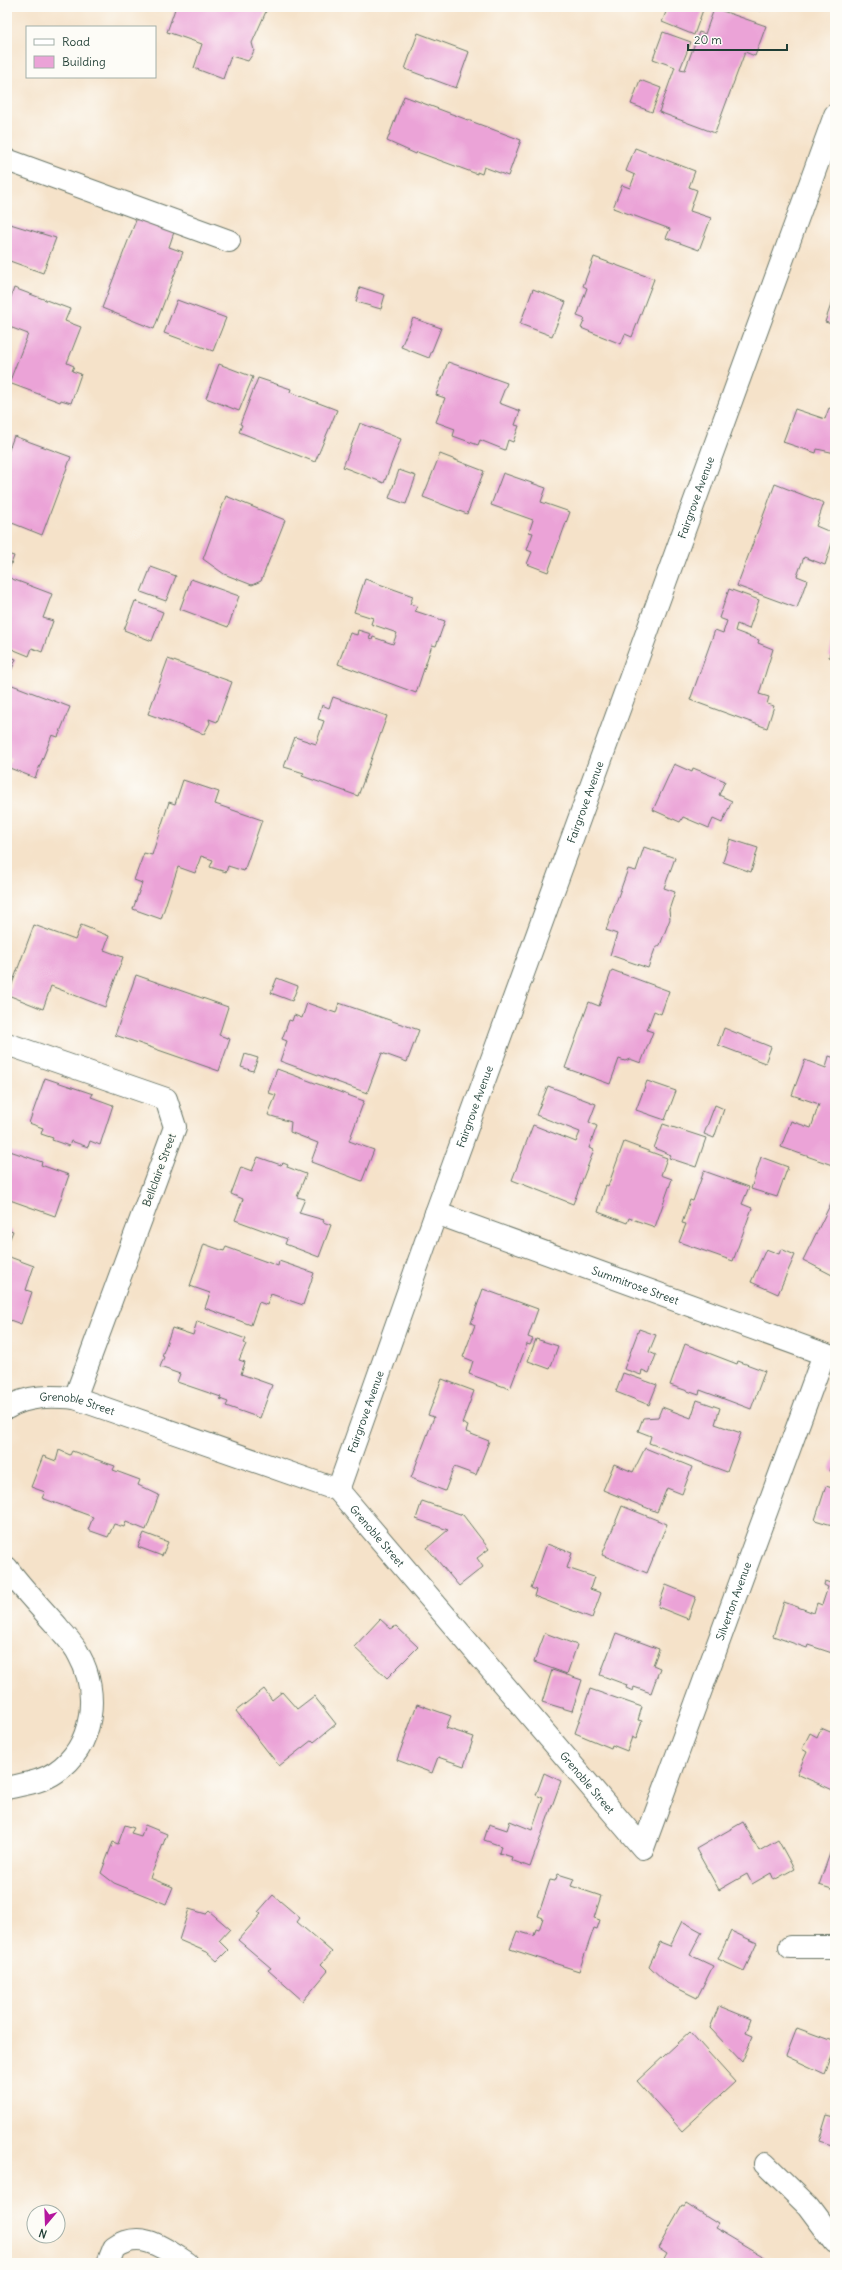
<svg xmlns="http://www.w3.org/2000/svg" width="842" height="2270" font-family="Delius,sans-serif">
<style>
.building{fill:#eba3d7}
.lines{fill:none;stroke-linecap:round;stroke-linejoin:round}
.minor-casing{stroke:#6a7768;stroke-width:24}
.minor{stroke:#fff;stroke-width:22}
.labels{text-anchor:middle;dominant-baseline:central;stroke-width:3;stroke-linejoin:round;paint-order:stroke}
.street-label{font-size:11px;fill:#1f3d34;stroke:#fdfcf7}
</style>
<rect width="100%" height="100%" fill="#fdfcf7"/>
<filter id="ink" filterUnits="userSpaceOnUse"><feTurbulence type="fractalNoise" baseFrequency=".025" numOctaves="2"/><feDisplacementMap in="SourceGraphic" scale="8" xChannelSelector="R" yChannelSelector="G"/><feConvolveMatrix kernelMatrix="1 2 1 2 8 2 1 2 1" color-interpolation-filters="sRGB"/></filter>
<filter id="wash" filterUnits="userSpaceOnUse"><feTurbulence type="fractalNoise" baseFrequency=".012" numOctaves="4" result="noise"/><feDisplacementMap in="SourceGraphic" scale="16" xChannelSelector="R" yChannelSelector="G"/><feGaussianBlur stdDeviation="0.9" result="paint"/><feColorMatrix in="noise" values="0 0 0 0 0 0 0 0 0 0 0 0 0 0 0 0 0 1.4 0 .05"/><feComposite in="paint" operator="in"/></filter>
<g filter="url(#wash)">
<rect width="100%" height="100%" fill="#f5e2c9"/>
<g id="blocks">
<!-- building -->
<g class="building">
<path d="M170,7H268L252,43L254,50L252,55L248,61L231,56L223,79L194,68L202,44L167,32L175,9Z"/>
<path d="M668,7H704L694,35L662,22Z"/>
<path d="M711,7L766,26L755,56L745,52L715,133L659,112L675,67L653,59L663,32L691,42L680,69L685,70L699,32L705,34L714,9Z"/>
<path d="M749,7H762L761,11Z"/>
<path d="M418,33L469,52L456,88L405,69Z"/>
<path d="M640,80L661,88L652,112L631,104Z"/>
<path d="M404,96L521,140L508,176L484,167L482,174L477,172V174L417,152L416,154L387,141Z"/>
<path d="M635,148L695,171L689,187L697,190L690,211L711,218L699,250L666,238L670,229L613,208L622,185L630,188L635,175L626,171Z"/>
<path d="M138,215L175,229L169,247L183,252L154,329L102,308Z"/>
<path d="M7,223L56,238L43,273L7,260Z"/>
<path d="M594,257L654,279L632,337L625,334L621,344L581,328L585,319L577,316L587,288L583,286Z"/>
<path d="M360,287L385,295L381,309L356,302Z"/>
<path d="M14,288L70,309L65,321L81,327L67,363L74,366L72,371L81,374L71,403L61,400L60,402L9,383L28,334L7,326V308Z"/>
<path d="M533,289L566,302L552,336L520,324Z"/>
<path d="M835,293V325L825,322Z"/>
<path d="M177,300L226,318L213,351L164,333Z"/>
<path d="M413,318L441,328L429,358L401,347Z"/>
<path d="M448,362L507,383L499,403L520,411L515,425L519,426L513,442L508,440L505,450L480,440L478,445L453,436L455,429L436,422L445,398L436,395Z"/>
<path d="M219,364L253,377L239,411L206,398Z"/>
<path d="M258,378L291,389L290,392L337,410L315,462L239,432L242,425L240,424Z"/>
<path d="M829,408L835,410V453L817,449L816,453L783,442L795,409L825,419Z"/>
<path d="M360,423L401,439L384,483L343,467Z"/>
<path d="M14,436L71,457L42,535L7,521V455Z"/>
<path d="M440,454L484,471L467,514L423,497Z"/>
<path d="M399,470L416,476L406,504L389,498Z"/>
<path d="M503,473L546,488L541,502L570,512L548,572L527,564L532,552L527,550L533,533L529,532L533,520L491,505Z"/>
<path d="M775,484L824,503L816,526L835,534L825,565L804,557L797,576L807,580L797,608L737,586Z"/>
<path d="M226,496L285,520L261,581L252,585L224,574L203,559Z"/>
<path d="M7,554L14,556L7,575Z"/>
<path d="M151,567L176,576L166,601L141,592Z"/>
<path d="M7,577L52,594L43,618L53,621L42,652L32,648L29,656L7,647Z"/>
<path d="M191,579L239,596L228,627L180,609Z"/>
<path d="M365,579L413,596L410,604L417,606L415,611L445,621L436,646L432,645L416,693L338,664L350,633L357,635L358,630L371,634L369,639L372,640L373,637L393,644L397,633L371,624L373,618L354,612Z"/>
<path d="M729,589L759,600L749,629L737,624L735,631L759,640L758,643L773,649L759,694L769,697L767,704L774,706L767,728L690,700L715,630L723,633L727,621L719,618Z"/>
<path d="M135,601L163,612L152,641L124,630Z"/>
<path d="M834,637H835V659L829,657Z"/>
<path d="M7,656L16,659L7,681Z"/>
<path d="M168,659L232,682L217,722L209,719L210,723L204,734L148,714Z"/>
<path d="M7,683L70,707L58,737L52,735L35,778L7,767L11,759L7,758Z"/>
<path d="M333,697L387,716L358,796L302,776L304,773L284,767L295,737L316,744L324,721L318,719L322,705L329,708Z"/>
<path d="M674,764L692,772L693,768L725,781L719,795L732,801L722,823L713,819L709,828L683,817L680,822L653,810Z"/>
<path d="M183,780L219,792L215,804L262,820L244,871L228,866L226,872L210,867L213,860L201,856L195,873L178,867L161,919L133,909L142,883L134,880L144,853L152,855L169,802L175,804Z"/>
<path d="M730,839L758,848L751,872L723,862Z"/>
<path d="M644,847L675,858L664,888L675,892L669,910L670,919L660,945L655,949L648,968L610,955L617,934L606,930L628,869L636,871Z"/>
<path d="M34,925L75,940L81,925L109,936L104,950L123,957L105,1007L51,986L43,1009L8,995Z"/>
<path d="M612,970L669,991L661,1014L654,1011L647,1030L653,1032L641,1063L630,1059L625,1061L619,1059L610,1084L565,1068L589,1002L599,1006Z"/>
<path d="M136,975L228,1007L219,1035L230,1039L219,1071L115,1035Z"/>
<path d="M277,978L298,986L292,1001L271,993Z"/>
<path d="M307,1003L336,1013L339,1003L419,1030L407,1062L382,1053L367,1093L280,1061L287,1041L282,1039L289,1020L292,1021L294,1015L302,1018Z"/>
<path d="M724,1028L771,1047L765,1063L718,1045Z"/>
<path d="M245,1054L258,1058L253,1071L241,1067Z"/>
<path d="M829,1056L835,1058V1166L781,1147L791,1121L811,1128L819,1104L792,1095L805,1060L826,1068Z"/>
<path d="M277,1069L364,1101L349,1141L374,1150L362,1181L311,1162L318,1143L290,1132L291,1122L268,1115L276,1095L268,1093Z"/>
<path d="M45,1078L93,1094L91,1097L113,1105L100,1145L90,1141L88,1147L71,1141L69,1146L52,1140L53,1138L41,1134L43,1128L29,1123Z"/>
<path d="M647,1081L676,1091L665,1120L636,1110Z"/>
<path d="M548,1086L596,1104L589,1122L597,1126L589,1148L594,1150L573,1204L512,1180L533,1125L576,1142L580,1132L536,1115Z"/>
<path d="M715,1105L724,1109L714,1138L704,1134Z"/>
<path d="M663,1124L706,1138L696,1167L669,1158L671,1155L654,1148Z"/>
<path d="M624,1142L667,1158L661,1175L672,1179L655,1227L629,1218L627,1223L598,1212L606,1185L608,1186Z"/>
<path d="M7,1150L42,1162L41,1165L69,1175L55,1216L7,1199Z"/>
<path d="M258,1157L281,1165L283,1163L288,1165L287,1167L306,1174L297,1197L305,1199L299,1213L324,1220L323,1222L331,1225L319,1257L285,1244L287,1239L235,1220L243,1199L231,1194L241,1167L252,1171Z"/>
<path d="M761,1157L788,1167L777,1197L751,1189Z"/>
<path d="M704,1171L749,1187L742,1204L752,1208L733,1261L679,1242L686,1224L682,1223L690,1200L693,1201Z"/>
<path d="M835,1195V1274L834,1276L803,1260Z"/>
<path d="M7,1229L13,1231L7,1246Z"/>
<path d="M204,1244L224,1251L226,1247L278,1266L279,1261L314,1273L303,1305L271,1294L267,1305L259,1302L251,1325L205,1308L210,1293L190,1286Z"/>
<path d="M766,1249L779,1254L781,1249L795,1255L778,1294L751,1282Z"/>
<path d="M7,1256L34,1266L26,1290L32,1292L21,1324L7,1319Z"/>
<path d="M483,1289L538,1309L528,1337L533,1339L530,1345L527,1344L510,1389L469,1374L473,1361L463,1357L475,1325L471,1323Z"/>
<path d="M197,1321L246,1339L244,1343L246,1344L239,1360L245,1362L241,1374L272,1385L260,1418L226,1406L228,1402L220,1399L221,1397L177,1382L180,1374L160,1367L164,1357L162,1356L172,1328L193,1335Z"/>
<path d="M639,1329L656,1335L649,1352L656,1355L649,1373L642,1370L641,1375L624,1369Z"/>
<path d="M536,1339L558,1346L550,1369L528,1361Z"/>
<path d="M685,1344L737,1364L738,1361L765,1371L751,1409L700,1390L699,1395L670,1385Z"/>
<path d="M623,1373L657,1385L649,1405L616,1392Z"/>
<path d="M442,1379L474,1391L462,1423L468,1426L466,1432L489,1441L476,1475L454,1467L445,1491L411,1478L434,1417L428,1415Z"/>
<path d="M697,1400L720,1408L715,1424L741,1433L727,1472L649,1443L651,1436L638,1431L643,1418L658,1417L662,1407L691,1418Z"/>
<path d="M645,1448L692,1467L682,1494L667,1488L657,1512L603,1490L614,1464L633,1472Z"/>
<path d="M59,1450L70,1455L72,1451L115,1466L113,1470L140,1480L138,1485L159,1495L146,1530L126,1522L124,1527L114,1524L108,1537L88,1530L93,1517L42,1498L45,1492L31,1487L43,1456L56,1461Z"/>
<path d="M835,1456V1473L830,1471Z"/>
<path d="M826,1486L835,1489V1526L815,1520Z"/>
<path d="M422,1501L463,1515L489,1549L477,1558L483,1567L459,1586L427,1548L448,1530L416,1519Z"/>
<path d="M622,1506L667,1524L647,1573L602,1555Z"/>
<path d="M144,1533L168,1542L162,1556L138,1547Z"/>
<path d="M547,1544L572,1553L567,1568L594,1577L590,1589L601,1593L592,1618L534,1596L536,1590L531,1588Z"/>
<path d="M825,1581L835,1585V1654L808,1645L807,1648L773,1636L784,1602L814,1613L817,1603L822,1605L828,1587L824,1585Z"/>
<path d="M666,1585L696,1597L688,1619L658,1607Z"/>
<path d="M380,1619L391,1629L396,1626L418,1647L387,1678L354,1647Z"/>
<path d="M545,1633L577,1645L567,1674L534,1662Z"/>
<path d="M616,1633L659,1649L653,1665L660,1668L651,1693L634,1687L633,1691L626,1688L627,1685L600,1675Z"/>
<path d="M552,1670L582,1680L572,1711L542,1702Z"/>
<path d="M264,1689L272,1700L282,1692L297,1709L314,1696L336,1724L314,1742L312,1740L279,1766L236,1711Z"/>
<path d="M590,1689L642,1707L638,1720L642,1721L636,1739L632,1737L627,1751L612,1745L611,1748L575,1733Z"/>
<path d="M417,1704L451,1716L446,1728L474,1737L464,1766L438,1757L432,1773L397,1760Z"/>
<path d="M821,1728L835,1734V1791L797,1774L807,1752L802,1749L810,1733L817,1737Z"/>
<path d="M544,1773L561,1781L530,1867L511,1860L512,1857L499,1853L501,1846L484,1840L489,1824L507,1830L510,1821L532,1830L543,1798L536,1795Z"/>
<path d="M743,1822L759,1851L778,1840L794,1869L774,1880L771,1873L752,1884L747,1874L719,1890L696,1849Z"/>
<path d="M125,1825L134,1828L131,1833L141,1836L145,1825L167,1834L150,1878L173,1887L166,1904L114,1883L101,1873L113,1842L118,1844Z"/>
<path d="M835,1839V1890L819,1885Z"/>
<path d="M558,1874L574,1879L571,1886L601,1896L594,1918L600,1920L597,1929L594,1928L579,1971L510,1949L517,1931L534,1936L536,1929L539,1930L543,1918L538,1916L550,1880L555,1881Z"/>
<path d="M273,1895L300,1918L297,1922L332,1952L321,1964L328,1971L303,2001L268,1970L271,1968L238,1940L261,1914L258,1912Z"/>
<path d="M189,1909L206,1914L209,1911L230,1929L219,1941L228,1950L217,1961L207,1952L179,1940Z"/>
<path d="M682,1921L702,1932L690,1955L713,1966L697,1998L667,1983L649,1966L660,1942L670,1946Z"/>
<path d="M731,1931L757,1943L744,1971L718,1959Z"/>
<path d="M719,2006L751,2019L746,2033L753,2036L742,2062L710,2028Z"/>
<path d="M797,2028L835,2042V2049L825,2074L786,2056Z"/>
<path d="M690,2032L735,2082L682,2131L637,2081Z"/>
<path d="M827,2115L835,2117V2146L819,2141Z"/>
<path d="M686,2204L718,2224L715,2228L766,2258L763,2263H662L667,2254L658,2248L682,2206L684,2207Z"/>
</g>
</g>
</g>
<g filter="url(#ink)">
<use href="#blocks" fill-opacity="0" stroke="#6a7768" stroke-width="1"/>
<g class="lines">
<defs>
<g id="minor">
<path d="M7,160L229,241"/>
<path d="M7,1044L166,1099L175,1127L75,1398"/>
<path id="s1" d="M436,1213L835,1358"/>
<path id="s2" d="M7,1408C28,1395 51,1396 75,1398L338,1490L643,1848L824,1354"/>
<path id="s3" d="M338,1490L436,1213L835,115"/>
<path d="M7,1568C22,1588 40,1607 57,1626C64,1635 74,1644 79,1655C100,1693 94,1746 56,1772C42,1782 24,1784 7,1788"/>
<path d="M790,1947H835"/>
<path d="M765,2164L808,2206L835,2242"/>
<path d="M108,2263L114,2248C141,2229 164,2248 187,2263"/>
</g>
</defs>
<!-- minor casing -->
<use href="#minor" class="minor-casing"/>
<!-- minor -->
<use href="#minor" class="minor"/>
</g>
</g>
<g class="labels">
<!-- street labels -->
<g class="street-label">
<text stroke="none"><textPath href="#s3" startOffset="1055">Fairgrove Avenue</textPath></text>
<text stroke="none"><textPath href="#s3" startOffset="731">Fairgrove Avenue</textPath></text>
<text stroke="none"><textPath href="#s3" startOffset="407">Fairgrove Avenue</textPath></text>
<text transform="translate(159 1170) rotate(-70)">Bellclaire Street</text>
<text stroke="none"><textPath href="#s1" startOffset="212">Summitrose Street</textPath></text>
<text stroke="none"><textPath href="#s2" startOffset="73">Grenoble Street</textPath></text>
<text stroke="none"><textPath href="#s3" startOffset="83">Fairgrove Avenue</textPath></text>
<text stroke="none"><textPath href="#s2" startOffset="409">Grenoble Street</textPath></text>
<text stroke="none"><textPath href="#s2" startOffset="1082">Silverton Avenue</textPath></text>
<text stroke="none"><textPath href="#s2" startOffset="733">Grenoble Street</textPath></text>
</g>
</g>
<!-- margin -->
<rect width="842" height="2270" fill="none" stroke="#fdfcf7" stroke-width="24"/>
<!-- legend -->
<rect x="26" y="26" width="130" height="52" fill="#fdfcf7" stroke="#a4b0a9"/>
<rect x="34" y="39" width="20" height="6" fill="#ffffff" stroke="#a4b0a9"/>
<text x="62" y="46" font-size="12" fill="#1f3d34">Road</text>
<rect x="34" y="56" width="20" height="12" fill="#eba3d7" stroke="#a4b0a9"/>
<text x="62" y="66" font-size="12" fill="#1f3d34">Building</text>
<!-- north arrow -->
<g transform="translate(46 2224) rotate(199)"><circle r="19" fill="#fdfcf7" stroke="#a4b0a9"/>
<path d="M0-3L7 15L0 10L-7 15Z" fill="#b5179e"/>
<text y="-6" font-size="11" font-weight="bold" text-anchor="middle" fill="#1f3d34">N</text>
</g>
<!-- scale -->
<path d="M688 44v6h99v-6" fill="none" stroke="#1f3d34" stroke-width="2"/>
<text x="694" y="44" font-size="12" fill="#1f3d34" stroke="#fdfcf7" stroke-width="3" paint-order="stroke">20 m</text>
</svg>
